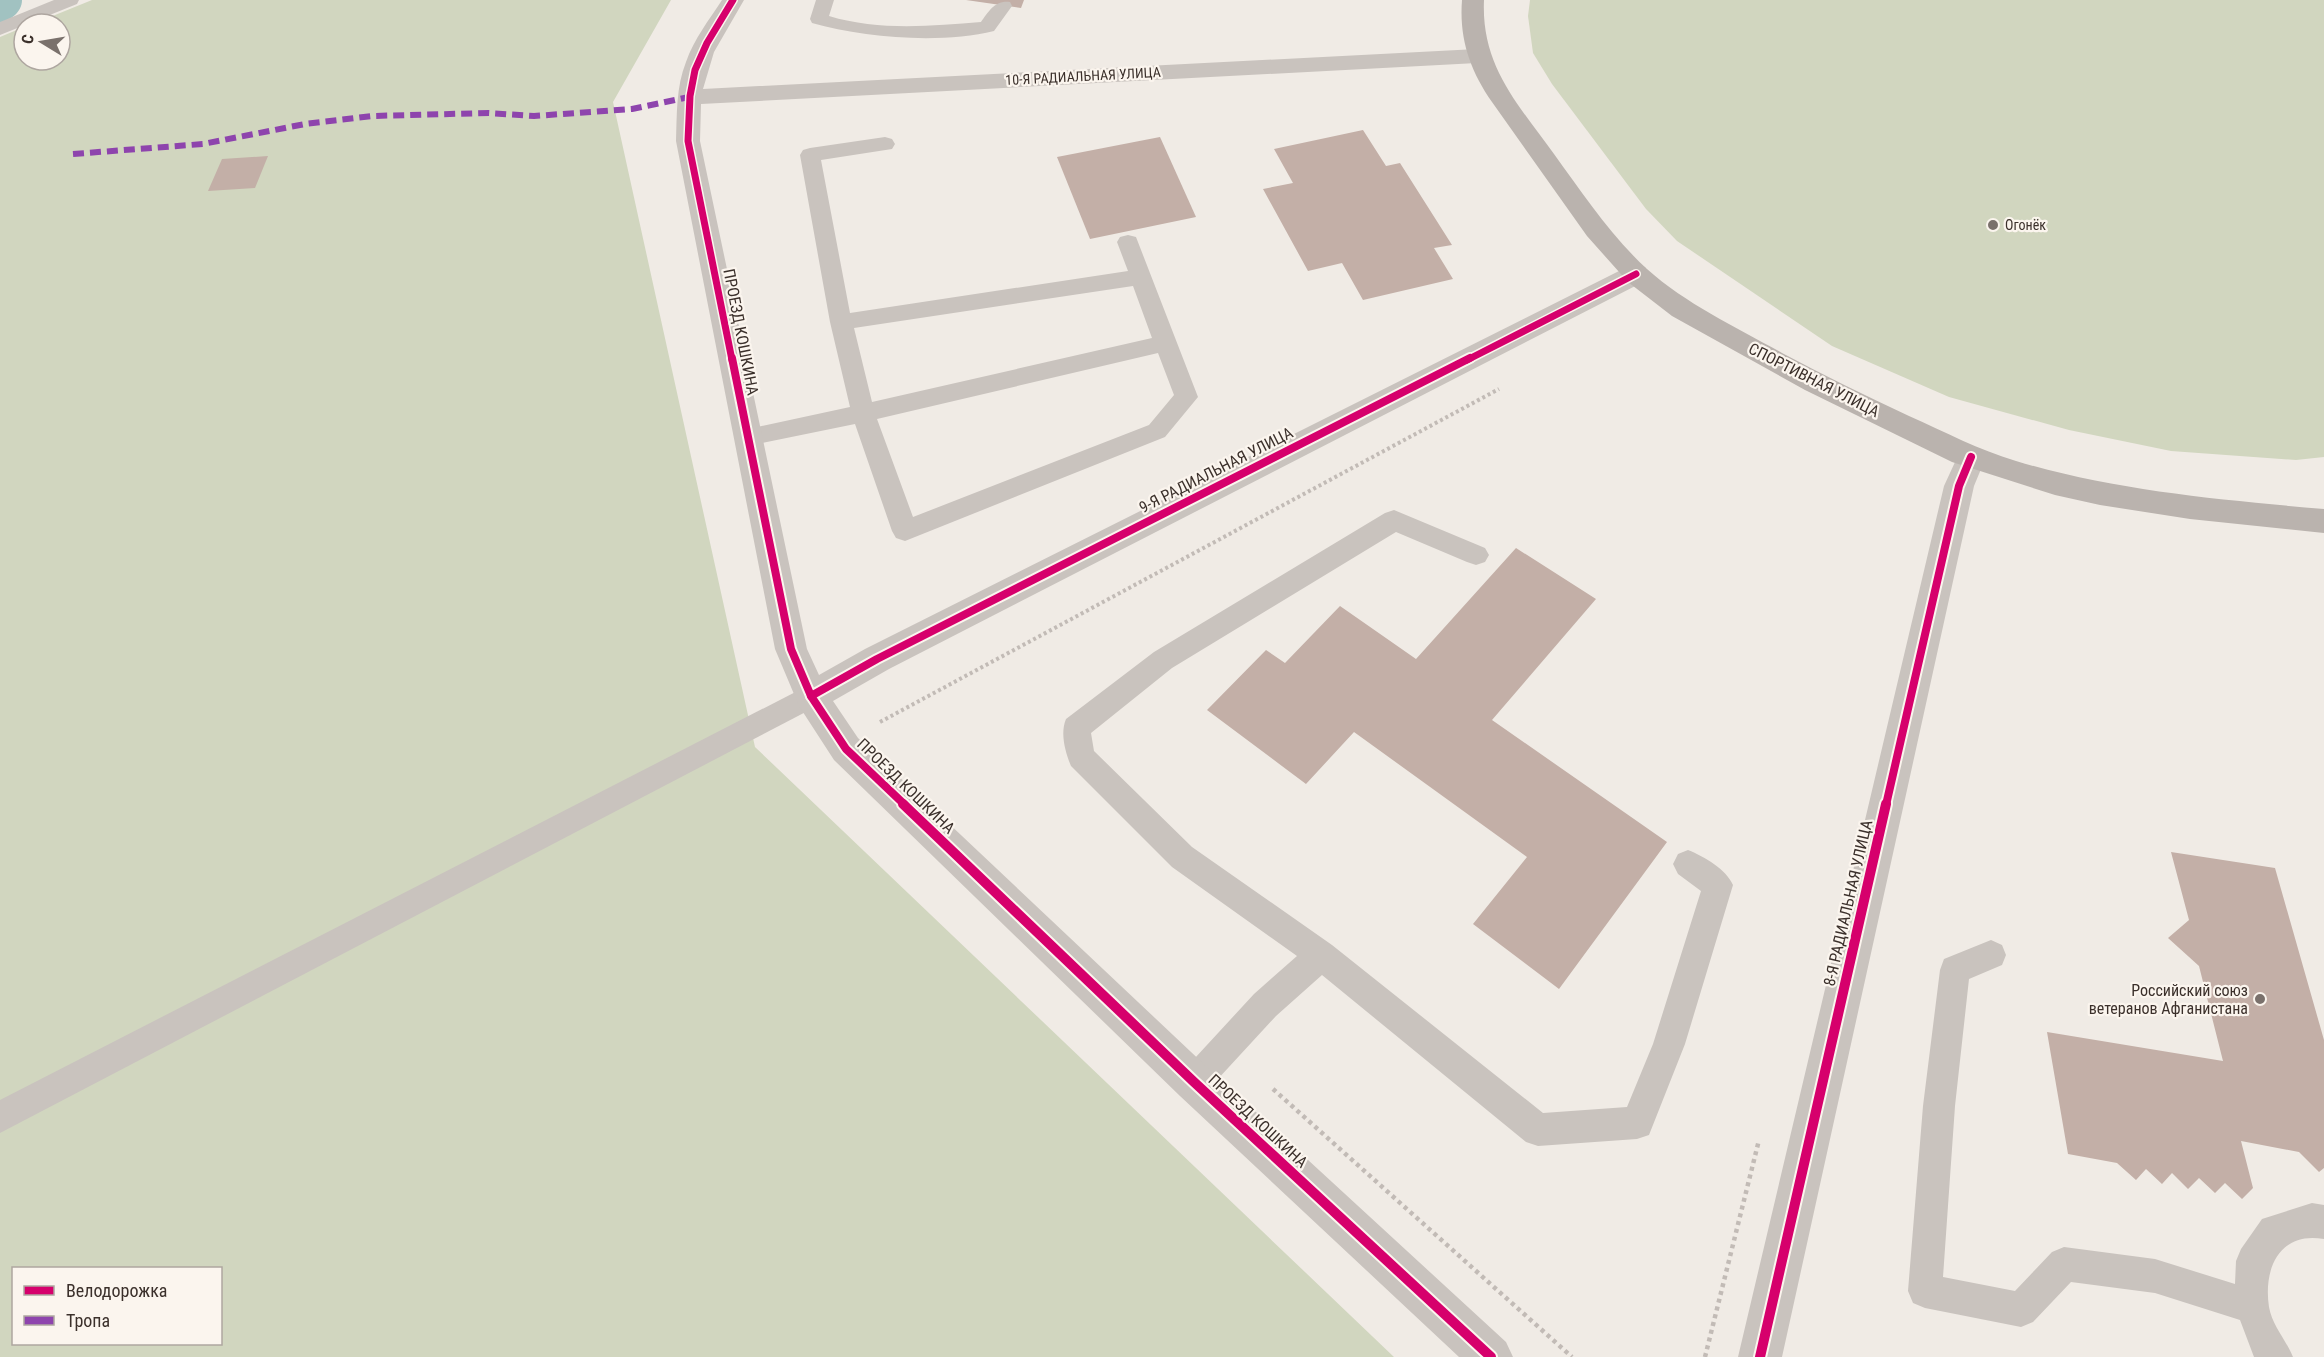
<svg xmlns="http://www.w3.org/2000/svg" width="2324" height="1357" font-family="'Roboto Condensed',sans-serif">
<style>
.green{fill:#d1d6bf;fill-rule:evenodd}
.water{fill:#a1c2c1}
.building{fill:#c3afa7}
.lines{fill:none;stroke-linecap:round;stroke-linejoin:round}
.path-far1{stroke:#c2bbb6;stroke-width:4;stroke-dasharray:3 3;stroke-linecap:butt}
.path{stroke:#c2bbb6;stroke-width:4.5;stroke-dasharray:4 4;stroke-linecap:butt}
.service{fill:#c9c3be;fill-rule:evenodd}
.minor{fill:#c9c3be;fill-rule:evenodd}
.tertiary{fill:#c9c3be;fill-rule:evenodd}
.secondary{fill:#bab3ae;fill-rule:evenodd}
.quiet{stroke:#8e44ad;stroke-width:6;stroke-dasharray:11 6;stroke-linecap:butt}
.cycleway-far2-casing{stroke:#fbf5ee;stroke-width:10}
.cycleway-far1-casing{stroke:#fbf5ee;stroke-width:12}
.cycleway-casing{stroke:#fbf5ee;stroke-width:14}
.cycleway-far2{stroke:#d6006c;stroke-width:7}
.cycleway-far1{stroke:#d6006c;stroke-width:8}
.cycleway{stroke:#d6006c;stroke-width:10}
.poi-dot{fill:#7a716c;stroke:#fbf5ee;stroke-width:2}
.labels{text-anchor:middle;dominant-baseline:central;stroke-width:4.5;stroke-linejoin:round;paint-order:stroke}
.far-street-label{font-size:14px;fill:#3b302b;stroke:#fbf5ee}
.far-poi-label{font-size:14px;fill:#3b302b;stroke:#fbf5ee;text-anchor:start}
.street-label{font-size:16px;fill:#3b302b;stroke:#fbf5ee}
.poi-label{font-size:16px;fill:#3b302b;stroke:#fbf5ee;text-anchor:end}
</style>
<rect width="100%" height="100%" fill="#f0ebe5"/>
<!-- green -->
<g class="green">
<path d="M92,0H671L613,102L755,747L1394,1357H0V37L24,27V60H60V24H33ZM14,1268H220V1344H14Z"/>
<path d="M1530,0H2324V457L2296,460L2171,451L2069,430L1949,397L1832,346L1677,241L1646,209L1552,84L1533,53L1528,16Z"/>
</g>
<!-- water -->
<path class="water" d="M0,0H22C22,13 10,19 0,25Z"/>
<!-- building -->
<g class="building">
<path d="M966,0H1024L1021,8Z"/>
<path d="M1363,130L1386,166L1400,163L1452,245L1434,248L1453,279L1363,300L1342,263L1308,271L1263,189L1293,183L1274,149Z"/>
<path d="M1160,137L1196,217L1090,239L1057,157Z"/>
<path d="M268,156L255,188L208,191L222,159Z"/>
<path d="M1516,548L1596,599L1492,720L1667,842L1559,989L1473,924L1527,857L1354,732L1306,784L1207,710L1266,650L1285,663L1340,606L1416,659Z"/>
<path d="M2171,852L2275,868L2324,1040V1168L2319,1172L2299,1152L2241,1141L2253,1188L2242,1199L2225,1183L2215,1193L2199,1178L2188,1189L2172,1173L2162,1184L2146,1169L2136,1180L2117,1163L2068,1154L2047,1032L2223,1061L2199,966L2168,938L2189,920Z"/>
</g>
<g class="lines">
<!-- path-far1 -->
<path class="path-far1" d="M880,722L1499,389"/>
<!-- path -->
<g class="path">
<path d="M1273,1089L1572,1357"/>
<path d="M1705,1357L1759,1140"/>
</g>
<!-- service -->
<g class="service">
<path d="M54,0H79L77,4L0,35V22Z"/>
<path d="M816,0H834L829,16C878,31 931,26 981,22C989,11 995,0 1010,2L1012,6L994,31C941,44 864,38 812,23L810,19Z"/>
<path d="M885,137L892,139L895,144L892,149L821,160L850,313L1128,271L1117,242L1120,237L1128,235L1136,237L1198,397L1165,437L905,541L896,538L892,531L855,424L747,446L739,443L735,437L739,431L850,407L830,322L800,155L803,150L810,148ZM1133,286L1152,338L872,402L854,328ZM1158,353L1174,395L1149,425L913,517L877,419Z"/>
<path d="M1394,510L1485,548L1489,555L1485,562L1476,565L1467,562L1396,532L1172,668L1091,733L1094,751L1192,847L1332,945L1543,1113L1627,1107L1653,1044L1701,891L1678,874L1673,864L1678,854L1688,850C1705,857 1726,869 1733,885L1685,1044L1649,1135L1637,1139L1538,1146L1526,1142L1322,975L1276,1016L1205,1093L1194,1098L1183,1093L1178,1082L1183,1071L1254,994L1297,956L1172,867L1071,766C1065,752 1060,733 1066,719L1154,652L1385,513Z"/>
<path d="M811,684L821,688L825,696L821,704L0,1133V1100Z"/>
<path d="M1991,940L2002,945L2006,955L2002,965L1969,979L1955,1106L1943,1277L2015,1291L2052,1252L2064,1247L2155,1259L2235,1284L2236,1261L2241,1249L2262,1219L2312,1203L2324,1205V1239C2280,1231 2263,1268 2269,1307C2272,1325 2286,1340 2293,1357H2254L2240,1320L2155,1293L2071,1282L2033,1322L2021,1327L1925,1308L1913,1303L1908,1291L1923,1106L1940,970L1944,959Z"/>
</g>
<!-- minor -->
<path class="minor" d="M722,0H744L714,52L703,89L1477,49L1485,51L1489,56L1485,61L1477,63L701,104L700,141L807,649L819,675L865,649L1627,267L1636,265L1645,267L1649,274L1645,281L889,669L833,701L858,738L1208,1068L1506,1342L1513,1357H1459L1180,1096L834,760L799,706L775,649L676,141C677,114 676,87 686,62C694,39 709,20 722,0Z"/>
<!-- tertiary -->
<path class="tertiary" d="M1971,446L1981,449L1986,457L1974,486L1782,1357H1738L1944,486L1961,449Z"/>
<!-- secondary -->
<path class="secondary" d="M1462,0H1484C1481,66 1518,104 1554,154C1583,194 1611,236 1647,269C1686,304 1736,327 1782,353C1823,375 1866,396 1909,416C1945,432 1979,450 2016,461C2116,491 2221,500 2324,509V533L2190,519L2100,505L2055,495L1952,462L1805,390L1672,316L1628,282L1587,236L1492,102C1470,70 1459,39 1462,0Z"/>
<!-- quiet -->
<path class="quiet" d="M73,154L203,144L305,124L372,116L489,113L534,116L632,109L689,97"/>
<defs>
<g id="cycleway-far2">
<path d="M732,360L688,141L690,96L695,70L707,43L733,0"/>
<path d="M1467,360L1636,274"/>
</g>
<g id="cycleway-far1">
<path d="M732,358L791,649L811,696L846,749L905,805"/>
<path d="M811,696L877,659L1470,358"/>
<path d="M1886,805L1959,486L1971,457"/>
</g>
<g id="cycleway">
<path d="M903,804L1194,1082L1491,1357"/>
<path d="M1760,1357L1886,804"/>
</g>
</defs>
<!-- cycleway-far2 casing -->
<use href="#cycleway-far2" class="cycleway-far2-casing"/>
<!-- cycleway-far1 casing -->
<use href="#cycleway-far1" class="cycleway-far1-casing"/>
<!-- cycleway casing -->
<use href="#cycleway" class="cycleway-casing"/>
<!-- cycleway-far2 -->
<use href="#cycleway-far2" class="cycleway-far2"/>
<!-- cycleway-far1 -->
<use href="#cycleway-far1" class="cycleway-far1"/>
<!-- cycleway -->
<use href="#cycleway" class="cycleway"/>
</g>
<!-- markers -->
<g class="poi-dot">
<circle cx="1993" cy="225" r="6"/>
<circle cx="2260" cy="999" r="6"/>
</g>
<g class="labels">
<!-- far-street labels -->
<g class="far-street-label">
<text transform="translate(1083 76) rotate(-3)">10-Я РАДИАЛЬНАЯ УЛИЦА</text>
</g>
<!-- far-poi labels -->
<g class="far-poi-label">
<text x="2005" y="225">Огонёк</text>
</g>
<!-- street labels -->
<g class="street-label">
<text transform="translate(741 332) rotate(79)">ПРОЕЗД КОШКИНА</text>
<text transform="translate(1814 380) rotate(27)">СПОРТИВНАЯ УЛИЦА</text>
<text transform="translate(1216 470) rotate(-27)">9-Я РАДИАЛЬНАЯ УЛИЦА</text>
<text transform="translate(906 786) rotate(44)">ПРОЕЗД КОШКИНА</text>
<text transform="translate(1848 903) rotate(-77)">8-Я РАДИАЛЬНАЯ УЛИЦА</text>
<text transform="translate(1258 1121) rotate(43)">ПРОЕЗД КОШКИНА</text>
</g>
<!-- poi labels -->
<g class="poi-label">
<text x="2248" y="990">Российский союз<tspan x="2248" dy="18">ветеранов Афганистана</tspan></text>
</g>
</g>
<!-- legend -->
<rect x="12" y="1267" width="210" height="78" fill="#fbf5ee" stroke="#aea6a0" stroke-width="1.5"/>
<rect x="24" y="1286" width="30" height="9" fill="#d6006c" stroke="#aea6a0" stroke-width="1.5"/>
<text x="66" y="1297" font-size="18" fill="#3b302b">Велодорожка</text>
<rect x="24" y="1316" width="30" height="9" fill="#8e44ad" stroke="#aea6a0" stroke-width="1.5"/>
<text x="66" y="1327" font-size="18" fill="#3b302b">Тропа</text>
<!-- north arrow -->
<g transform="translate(42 42) rotate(281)"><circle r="28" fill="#fbf5ee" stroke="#aea6a0" stroke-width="1.5"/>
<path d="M0-4.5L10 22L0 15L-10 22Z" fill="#7a716c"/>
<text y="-9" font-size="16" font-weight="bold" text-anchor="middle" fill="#3b302b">С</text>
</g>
</svg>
